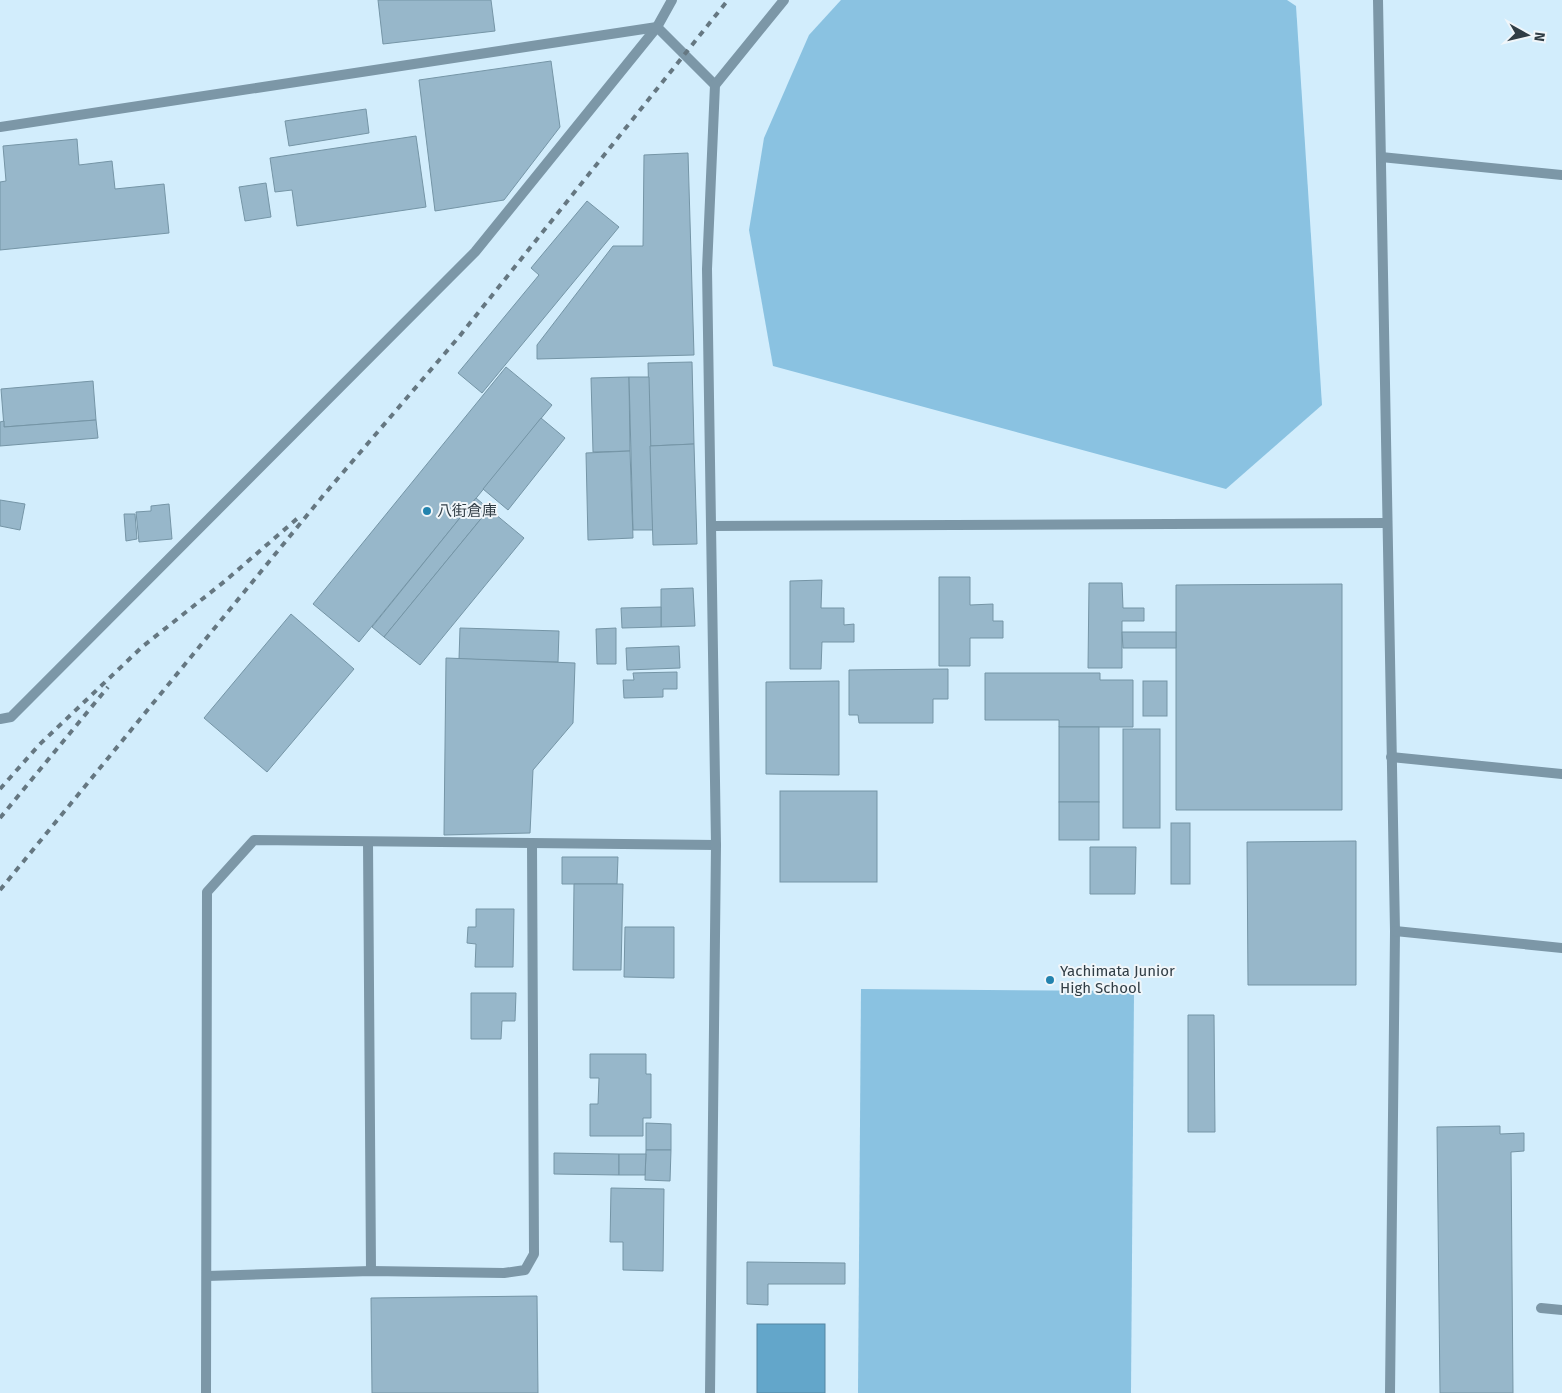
<svg xmlns="http://www.w3.org/2000/svg" width="1562" height="1393" font-family="'Fira Sans','Noto Sans JP',sans-serif">
<style>
.green{fill:#8ac2e1}
.water{fill:#63a6ca;stroke:#5486a2}
.building{fill:#97b7ca;stroke:#7595a6}
.lines{fill:none;stroke-linecap:round;stroke-linejoin:round}
.service{stroke:#7c97a7;stroke-width:10}
.minor{stroke:#7c97a7;stroke-width:10}
.tertiary{stroke:#7c97a7;stroke-width:10}
.rail{stroke:#657781;stroke-width:4;stroke-dasharray:6 6;stroke-linecap:butt}
.poi-dot{fill:#2283ae;stroke:#f0f6fa;stroke-width:2}
.labels{text-anchor:middle;dominant-baseline:central;stroke-width:4;stroke-linejoin:round;paint-order:stroke}
.poi-label{font-size:15px;fill:#303d45;stroke:#f0f6fa;text-anchor:start}
</style>
<rect width="100%" height="100%" fill="#d2edfc"/>
<!-- green -->
<g class="green">
<path d="M841,0H1287L1296,6L1322,405L1226,489L773,366L749,230L764,138L809,35Z"/>
<path d="M861,989L1134,991L1131,1393H858Z"/>
</g>
<!-- water -->
<rect class="water" x="757" y="1324" width="68" height="69"/>
<!-- building -->
<g class="building">
<path d="M378,0H491L495,31L383,44Z"/>
<path d="M551,61L560,127L504,200L435,211L419,80Z"/>
<path d="M366,109L369,133L289,146L285,121Z"/>
<path d="M416,136L426,207L297,226L292,190L275,192L270,158Z"/>
<path d="M77,139L79,165L112,161L115,189L164,184L169,233L0,250V182L6,181L3,146Z"/>
<path d="M688,153L694,355L537,359V345L613,246H643L644,155Z"/>
<path d="M266,183L271,217L245,221L239,187Z"/>
<path d="M587,201L619,227L482,393L458,373L539,275L531,268Z"/>
<path d="M692,362L694,444L650,446L648,363Z"/>
<path d="M506,367L552,405L359,642L313,604Z"/>
<path d="M629,377L630,451L593,452L591,378Z"/>
<path d="M629,377H649L653,530H633Z"/>
<path d="M93,381L96,420L4,427L1,389Z"/>
<path d="M541,418L565,438L508,510L483,489Z"/>
<path d="M96,420L98,438L0,446V422L4,421V427Z"/>
<path d="M694,444L697,544L653,545L650,446Z"/>
<path d="M630,451L633,538L588,540L586,453Z"/>
<path d="M476,498L489,509L384,637L372,627Z"/>
<path d="M0,500L25,504L20,530L0,526Z"/>
<path d="M169,504L172,539L139,542L136,512L151,511V506Z"/>
<path d="M489,509L524,538L420,665L384,637Z"/>
<path d="M124,514H135L137,539L126,541Z"/>
<path d="M939,577H970V605L993,604V621H1003V638H970V666H939Z"/>
<path d="M822,580L821,608H844V625L854,624V642H822L821,669H790V581Z"/>
<path d="M1089,583H1122L1123,608H1144V621H1122V668H1088Z"/>
<path d="M1342,584V810H1176V585Z"/>
<path d="M693,588L695,626L661,627V589Z"/>
<path d="M661,607V627L622,628L621,608Z"/>
<path d="M291,614L354,669L267,772L204,718Z"/>
<path d="M460,628L559,631L558,662L459,659Z"/>
<path d="M616,628V664H597L596,629Z"/>
<path d="M1122,632H1176V648H1123Z"/>
<path d="M679,646L680,668L627,670L626,648Z"/>
<path d="M446,658L575,663L573,723L533,770L530,833L444,835Z"/>
<path d="M948,669V699H933V723H859L858,715H849V670Z"/>
<path d="M677,672V689H663V697L624,698L623,680H634L633,673Z"/>
<path d="M985,673H1100V680H1133V727H1059V720H985Z"/>
<path d="M839,681V775L766,774V682Z"/>
<rect x="1143" y="681" width="24" height="35"/>
<rect x="1059" y="727" width="40" height="75"/>
<rect x="1123" y="729" width="37" height="99"/>
<rect x="780" y="791" width="97" height="91"/>
<rect x="1059" y="802" width="40" height="38"/>
<rect x="1171" y="823" width="19" height="61"/>
<path d="M1356,841V985H1248L1247,842Z"/>
<path d="M1090,847H1136L1135,894H1090Z"/>
<path d="M562,857H618L617,884H562Z"/>
<path d="M574,884H623L621,970H573Z"/>
<path d="M476,909H514L513,967H475L476,944L467,943L468,927H476Z"/>
<path d="M625,927H674V978L624,977Z"/>
<path d="M471,993H516L515,1021H502L501,1039H471Z"/>
<path d="M1188,1015H1214L1215,1132H1188Z"/>
<path d="M590,1054H646V1074H651V1118H643V1136H590V1104H598L599,1078H590Z"/>
<path d="M646,1123L671,1124V1150H646Z"/>
<path d="M1500,1126V1134L1524,1133V1151L1511,1152L1513,1393H1440L1437,1127Z"/>
<path d="M646,1150H671L670,1181L645,1180Z"/>
<path d="M554,1153L619,1154V1175L554,1174Z"/>
<path d="M619,1154H646L645,1175H619Z"/>
<path d="M611,1188L664,1189L663,1271L623,1270V1242H610Z"/>
<path d="M747,1262L845,1263V1284H768V1305L747,1304Z"/>
<path d="M537,1296L538,1393H372L371,1298Z"/>
</g>
<g class="lines">
<!-- service -->
<g class="service">
<path d="M0,719L11,717L475,252L657,27"/>
<path d="M1391,757L1562,774"/>
<path d="M1541,1308L1562,1310"/>
</g>
<!-- minor -->
<g class="minor">
<path d="M1378,0L1395,931L1390,1393"/>
<path d="M657,27L672,0"/>
<path d="M1381,157L1562,175"/>
<path d="M712,526L1387,523"/>
<path d="M368,842L371,1271"/>
<path d="M1395,931L1562,948"/>
<path d="M207,1276L371,1271L504,1273L525,1270L534,1254L532,843"/>
<path d="M206,1393L207,892L254,840L716,845"/>
</g>
<!-- tertiary -->
<g class="tertiary">
<path d="M0,127L657,27L715,85"/>
<path d="M710,1393L716,845L707,269L715,85L784,0"/>
</g>
<!-- rail -->
<g class="rail">
<path d="M0,789L39,745L142,647L225,581L299,517"/>
<path d="M0,818L108,687"/>
<path d="M0,890L322,497L458,338L728,0"/>
</g>
</g>
<!-- markers -->
<g class="poi-dot">
<circle cx="427" cy="511" r="5"/>
<circle cx="1050" cy="980" r="5"/>
</g>
<g class="labels">
<!-- poi labels -->
<g class="poi-label">
<text x="437" y="511">八街倉庫</text>
<text x="1060" y="971">Yachimata Junior<tspan x="1060" dy="17">High School</tspan></text>
</g>
</g>
<!-- north arrow -->
<g transform="translate(1527 35) rotate(98)" stroke="#f0f6fa" stroke-width="4" paint-order="stroke">
<path d="M0-4L9 19L0 12L-9 19Z" fill="#303d45"/>
<text y="-8" font-size="14" font-weight="bold" text-anchor="middle" fill="#303d45">N</text>
</g>
</svg>
